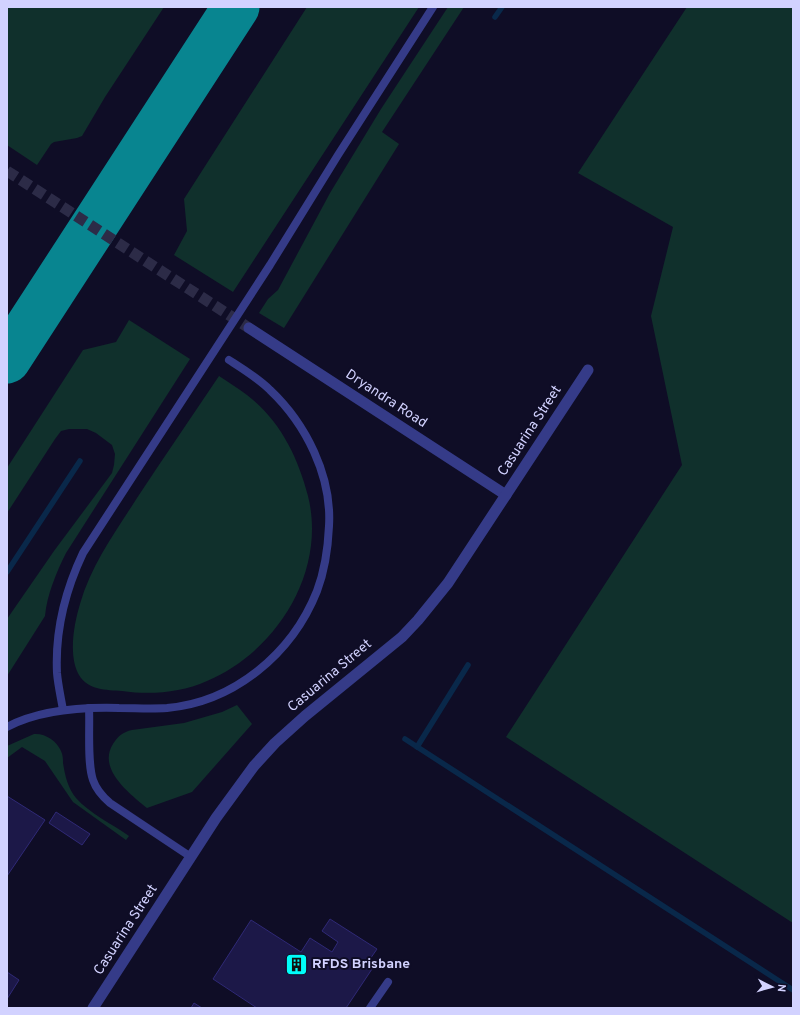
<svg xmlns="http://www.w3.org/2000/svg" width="800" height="1015" font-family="Overpass,sans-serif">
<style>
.green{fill:#10302c}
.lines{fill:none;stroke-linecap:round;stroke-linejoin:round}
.stream{stroke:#09284a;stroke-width:5.5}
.taxiway{stroke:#088590;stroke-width:47}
.building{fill:#1c1848;stroke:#2f2976}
.minor-tunnel{stroke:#2c2b47;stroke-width:11;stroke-dasharray:11 5.5;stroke-linecap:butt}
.service{stroke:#353b88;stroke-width:8}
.minor{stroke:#353b88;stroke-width:11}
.labels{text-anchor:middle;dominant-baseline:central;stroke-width:4;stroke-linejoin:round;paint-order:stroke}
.street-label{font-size:14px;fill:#d2d2ff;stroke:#0f0d26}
.poi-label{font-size:14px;font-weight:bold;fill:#d2d2ff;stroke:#0f0d26;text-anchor:start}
</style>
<rect width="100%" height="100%" fill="#0f0d26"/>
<!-- green -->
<g class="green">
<path d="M7,7H164L105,97L82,136L77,138L54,142L51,144L37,165L7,145Z"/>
<path d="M307,7H419L233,292L174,255L187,231L184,199Z"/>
<path d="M448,7H464L382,132L399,144L284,328L259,313L268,299L278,290L330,193L381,109Z"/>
<path d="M687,7H793V923L506,737L682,465L651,316L673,227L578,173Z"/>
<path d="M129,320L190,359L66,553C56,573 47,595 45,616L7,676V619L54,551L112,473L114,465L115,454L112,445L96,433L87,429H69L61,431L55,439L7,513V468L83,350L116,342Z"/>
<path d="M219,376C228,382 238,388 247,395C280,420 298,457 308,496C327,572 276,652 207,681C180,693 150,695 122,691C106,690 88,690 79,675C68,656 74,624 80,604C91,565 116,531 137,498C164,457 192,416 219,376Z"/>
<path d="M237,705L252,724L192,792L147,808C130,794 97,769 113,744C118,736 123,732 132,730L184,723L222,712Z"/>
<path d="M34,734C45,733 57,741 61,751C63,755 63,760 63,763C65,776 68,788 76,798C89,813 112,824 129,836L126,840L73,802L45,761L22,747L7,758V746Z"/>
</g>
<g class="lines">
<!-- stream -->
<g class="stream">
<path d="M495,17L502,7"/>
<path d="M7,572L80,461"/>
<path d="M405,739L793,990"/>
<path d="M417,747L468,665"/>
</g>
<!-- taxiway -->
<path class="taxiway" d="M7,360L236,7"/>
</g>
<!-- building -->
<g class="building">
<path d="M7,796L45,820L7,876Z"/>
<path d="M56,812L90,834L82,845L49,823Z"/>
<path d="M330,919L377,949L368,962L374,966L346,1008H257L213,979L251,920L301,952L310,938L332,952L338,942L322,931Z"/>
<path d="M7,972L19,980L7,999Z"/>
<path d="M194,1003L202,1008H191Z"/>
</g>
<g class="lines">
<!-- minor-tunnel -->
<path class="minor-tunnel" d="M7,171L249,328"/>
<!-- service -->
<g class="service">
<path d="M89,708C90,727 87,763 93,780C96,789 103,797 110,803L191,857"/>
<path d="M63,710C61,698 58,685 57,673C55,631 65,591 83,553L270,265L338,155L433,7"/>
<path d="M7,727C39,710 84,707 119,708C135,708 151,709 167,708C234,702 292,654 317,591C325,570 328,548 329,526C332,476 306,424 270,390C258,378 243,369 229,360"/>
<path d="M370,1008L388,982"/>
</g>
<!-- minor -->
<g class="minor">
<path d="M249,328L506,495"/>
<path d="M93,1008L216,818L254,766L275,743L305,716L402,637L418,620L448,583L588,370"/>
</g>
</g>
<!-- icons -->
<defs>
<symbol id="building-square" viewBox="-11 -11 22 22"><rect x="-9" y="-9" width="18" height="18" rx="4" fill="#00fdfa" stroke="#0f0d26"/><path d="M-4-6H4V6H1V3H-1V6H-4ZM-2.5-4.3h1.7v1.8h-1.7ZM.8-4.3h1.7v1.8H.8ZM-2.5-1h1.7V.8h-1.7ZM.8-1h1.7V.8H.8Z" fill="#111"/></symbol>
</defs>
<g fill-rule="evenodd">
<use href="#building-square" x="284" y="952" width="25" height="25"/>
</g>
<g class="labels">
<!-- street labels -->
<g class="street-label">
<text transform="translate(386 399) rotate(33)">Dryandra Road</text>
<text transform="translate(530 431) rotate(-57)">Casuarina Street</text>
<text transform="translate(330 676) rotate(-40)">Casuarina Street</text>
<text transform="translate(126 930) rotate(-57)">Casuarina Street</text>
</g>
<!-- poi labels -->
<g class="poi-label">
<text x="312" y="964">RFDS Brisbane</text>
</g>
</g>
<!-- border -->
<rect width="800" height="1015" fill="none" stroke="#d2d2ff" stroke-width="16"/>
<!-- north arrow -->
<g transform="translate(772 987) rotate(96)" stroke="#0f0d26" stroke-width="3" paint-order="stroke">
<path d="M0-3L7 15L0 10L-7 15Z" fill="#d2d2ff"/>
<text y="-6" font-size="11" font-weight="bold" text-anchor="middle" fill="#d2d2ff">N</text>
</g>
</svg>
